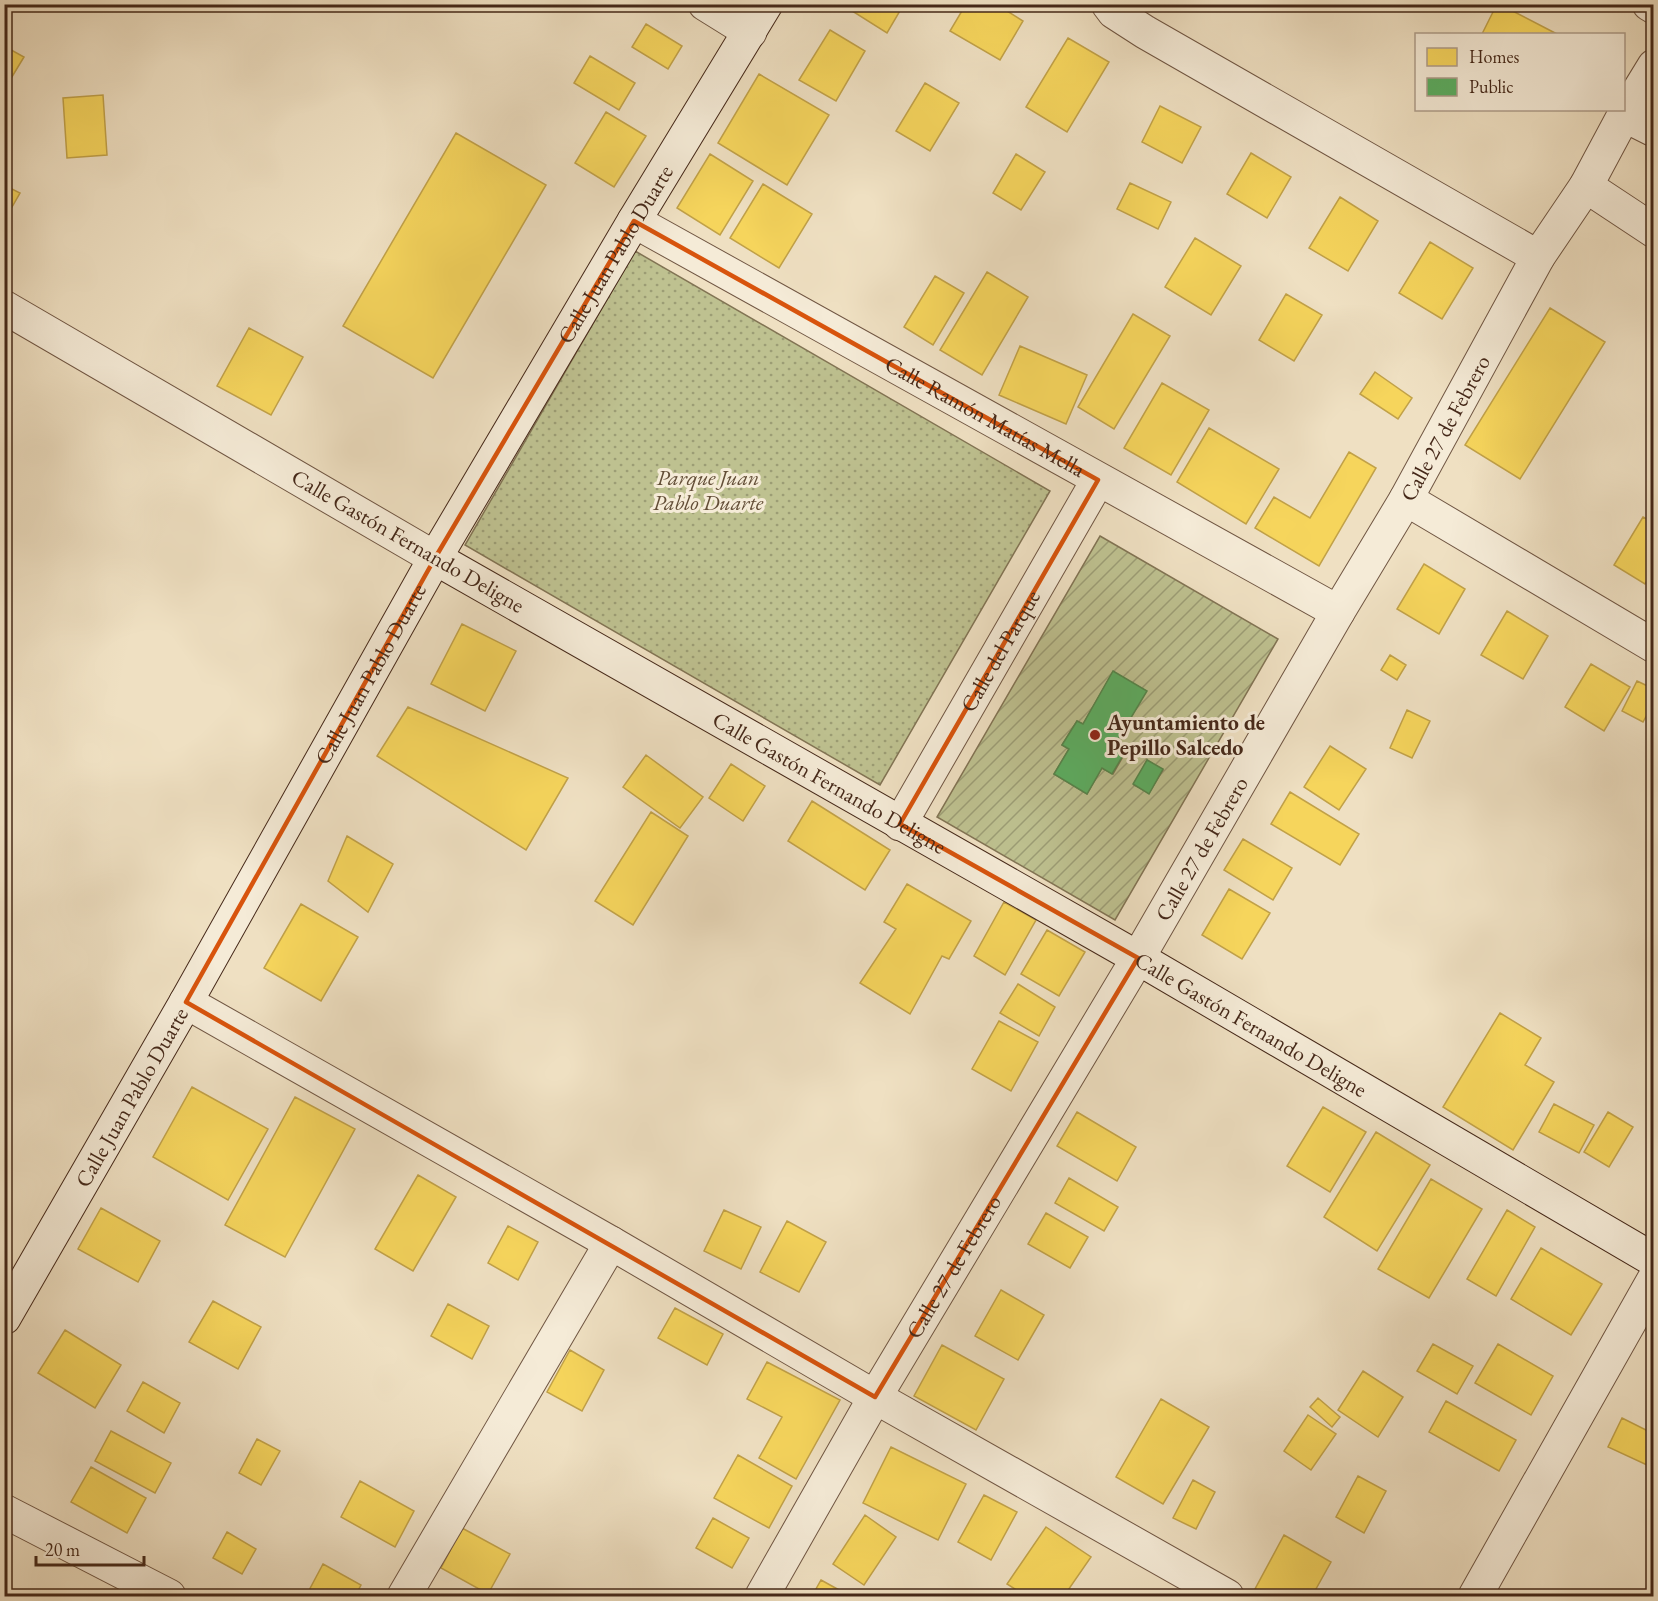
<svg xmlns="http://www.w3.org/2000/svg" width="1658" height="1601" font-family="'EB Garamond',serif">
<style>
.park{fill:url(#park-dots);stroke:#827454;stroke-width:1.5}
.garden{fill:url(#garden-furrows);stroke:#827454;stroke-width:1.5;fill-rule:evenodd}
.homes{fill:#f6d55c;stroke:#c1a148;stroke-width:1.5}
.public{fill:#5aae61;stroke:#54864b;stroke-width:1.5}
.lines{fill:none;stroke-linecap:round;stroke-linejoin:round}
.street-casing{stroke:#705643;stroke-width:35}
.secondary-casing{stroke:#452819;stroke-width:35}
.street{stroke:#f5ebd7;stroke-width:33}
.secondary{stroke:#f5ebd7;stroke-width:33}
.marked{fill:none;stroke:#d8540d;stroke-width:4.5;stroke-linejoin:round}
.poi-dot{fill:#8f2418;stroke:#f5ebd7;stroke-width:2}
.labels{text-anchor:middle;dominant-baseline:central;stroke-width:6;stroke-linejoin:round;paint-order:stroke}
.street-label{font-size:22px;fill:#452819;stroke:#f5ebd7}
.park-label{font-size:22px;font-style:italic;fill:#634e37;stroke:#f5ebd7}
.poi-label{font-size:22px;font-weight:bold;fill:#452819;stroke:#f5ebd7;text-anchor:start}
</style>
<defs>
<pattern id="park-dots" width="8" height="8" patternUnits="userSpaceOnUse" patternTransform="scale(1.5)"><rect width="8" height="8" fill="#bec190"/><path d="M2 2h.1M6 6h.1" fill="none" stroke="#9c9d75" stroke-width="1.8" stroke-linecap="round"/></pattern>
<pattern id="garden-furrows" width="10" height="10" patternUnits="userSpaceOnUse" patternTransform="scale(1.5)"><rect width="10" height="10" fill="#bec190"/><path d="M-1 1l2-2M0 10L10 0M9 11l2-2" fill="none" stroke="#9c9d75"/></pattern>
</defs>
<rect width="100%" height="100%" fill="#efe0c2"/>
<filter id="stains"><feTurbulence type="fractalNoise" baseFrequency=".00333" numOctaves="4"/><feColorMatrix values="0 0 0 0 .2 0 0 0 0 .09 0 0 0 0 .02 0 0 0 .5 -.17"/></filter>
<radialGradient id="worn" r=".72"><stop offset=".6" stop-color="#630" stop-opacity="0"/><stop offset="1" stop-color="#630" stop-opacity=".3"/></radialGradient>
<!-- park -->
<path class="park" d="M635,251L1050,491L880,785L465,545Z"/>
<!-- garden -->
<path class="garden" d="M1100,536L1278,639L1115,920L937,817ZM1113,672L1146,691L1114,746L1125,753L1113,774L1102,768L1087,794L1054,774L1069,749L1062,745L1077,721L1083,724ZM1147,760L1163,770L1149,793L1134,785Z"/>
<!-- homes -->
<path class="homes" d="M841,4H904L887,33Z
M966,4H996L1023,21L1000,60L950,31Z
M1497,4H1499L1557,34H1482Z
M646,24L682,46L668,69L632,47Z
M830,30L865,51L836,101L799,80Z
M1068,38L1109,62L1067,132L1026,107Z
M4,46L24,57L4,90Z
M590,56L635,83L619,110L574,83Z
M759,74L829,115L787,185L718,143Z
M925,83L959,103L930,151L896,131Z
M103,95L107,155L67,158L63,98Z
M1160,106L1201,127L1182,163L1142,142Z
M606,112L646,136L614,187L575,163Z
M456,133L546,185L433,378L343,326Z
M1251,153L1291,177L1267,218L1227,194Z
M710,154L753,181L720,235L677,208Z
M1016,154L1045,172L1021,210L993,193Z
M1130,183L1171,202L1158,229L1117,209Z
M763,184L812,214L779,268L730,238Z
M4,185L20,193L4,221Z
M1340,197L1378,221L1348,271L1309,248Z
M1195,238L1241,266L1211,315L1165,287Z
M1430,242L1473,268L1442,319L1399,293Z
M987,272L1028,297L982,375L940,350Z
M935,276L964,293L933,345L904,327Z
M1286,294L1322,315L1294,361L1259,340Z
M1550,308L1605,342L1520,479L1465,445Z
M1133,314L1170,336L1114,429L1078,407Z
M249,328L303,357L271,415L217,386Z
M1020,346L1087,375L1066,424L999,395Z
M1375,372L1412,398L1398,419L1360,394Z
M1162,383L1209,410L1171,475L1124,448Z
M1209,428L1279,469L1246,524L1177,482Z
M1349,452L1376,468L1319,566L1255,528L1274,497L1310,518Z
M1643,517L1654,523V570L1645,584L1614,565Z
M1424,564L1465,589L1439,634L1397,609Z
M1507,611L1548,636L1523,679L1481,655Z
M462,624L516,651L485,711L431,684Z
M1390,655L1406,665L1397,680L1381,670Z
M1591,664L1630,687L1604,731L1565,707Z
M1637,681L1654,689V702L1643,722L1622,711Z
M408,707L568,778L526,850L377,756Z
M1407,710L1430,721L1412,758L1390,748Z
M1330,746L1366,769L1339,810L1304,787Z
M646,755L703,797L680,828L623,787Z
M731,764L765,786L743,821L709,798Z
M1290,792L1359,834L1340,865L1271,824Z
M812,801L890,850L865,890L788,841Z
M651,812L688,836L633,925L595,901Z
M347,836L393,864L368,912L328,881Z
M1243,839L1292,868L1273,900L1224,870Z
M907,884L971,921L949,959L942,956L910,1014L860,983L896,929L884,922Z
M1229,889L1270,913L1242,959L1202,935Z
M1004,902L1036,920L1005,975L974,956Z
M301,904L358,937L321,1001L264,968Z
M1047,930L1085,952L1059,996L1021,974Z
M1018,984L1055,1007L1039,1036L1000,1013Z
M1500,1013L1541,1038L1525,1065L1554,1082L1513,1150L1443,1107Z
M999,1021L1038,1042L1011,1091L972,1069Z
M192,1087L268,1129L228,1200L153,1157Z
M295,1097L355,1129L285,1257L225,1225Z
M1554,1104L1594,1125L1579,1153L1539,1132Z
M1323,1107L1366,1132L1330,1192L1287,1166Z
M1077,1112L1136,1147L1117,1181L1057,1146Z
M1608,1112L1633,1127L1609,1167L1584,1152Z
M1376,1132L1430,1165L1377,1251L1324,1217Z
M418,1175L456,1197L413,1271L375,1249Z
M1069,1178L1118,1207L1104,1231L1055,1203Z
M1431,1179L1482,1209L1429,1298L1378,1269Z
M101,1208L160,1241L138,1282L78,1249Z
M724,1210L761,1227L741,1269L704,1251Z
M1507,1210L1535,1227L1496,1296L1467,1279Z
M1046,1213L1088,1237L1070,1268L1028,1244Z
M787,1221L826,1242L799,1292L760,1272Z
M508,1226L538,1242L518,1280L488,1263Z
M1541,1248L1602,1284L1571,1335L1511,1299Z
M1001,1290L1044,1315L1018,1360L975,1336Z
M213,1301L261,1327L238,1369L189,1342Z
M448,1304L489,1326L472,1359L431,1336Z
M675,1308L723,1334L707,1365L658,1338Z
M65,1330L121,1365L95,1408L38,1373Z
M1433,1344L1473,1366L1457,1394L1417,1371Z
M1498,1344L1553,1376L1531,1415L1475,1383Z
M942,1345L1004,1379L976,1430L914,1396Z
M570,1350L604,1370L582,1411L547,1392Z
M767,1362L840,1400L796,1479L759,1458L782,1417L747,1399Z
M1363,1371L1403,1397L1378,1437L1338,1410Z
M143,1382L180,1403L164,1433L127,1411Z
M1318,1398L1340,1417L1332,1427L1310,1407Z
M1161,1399L1209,1427L1163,1504L1116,1477Z
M1446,1401L1516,1440L1499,1471L1429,1432Z
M1308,1415L1336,1434L1311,1470L1284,1451Z
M1622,1418L1654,1434V1451L1647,1465L1608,1447Z
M111,1431L171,1463L155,1493L95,1461Z
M257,1439L280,1451L261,1485L239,1473Z
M891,1447L966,1484L938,1540L863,1503Z
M738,1455L792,1486L769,1528L714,1498Z
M91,1467L146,1498L127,1533L71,1502Z
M1358,1476L1386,1491L1364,1533L1336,1517Z
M1193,1480L1215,1492L1196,1529L1173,1518Z
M360,1481L414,1511L395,1547L341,1517Z
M984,1495L1017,1512L991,1560L958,1542Z
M865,1515L896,1537L864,1585L833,1564Z
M713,1518L749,1538L732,1568L696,1548Z
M1046,1527L1091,1557L1064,1596H1026L1007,1584Z
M462,1528L510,1554L488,1594L441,1568Z
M227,1532L256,1549L242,1574L213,1558Z
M1284,1535L1331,1562L1312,1596H1269L1255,1589Z
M323,1564L361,1585L355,1596H306Z
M821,1580L850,1596H812Z"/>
<!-- public -->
<path class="public" d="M1113,671L1147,691L1114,746L1125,752L1112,774L1102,768L1087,794L1054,774L1069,749L1062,745L1077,721L1083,724Z
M1147,760L1163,769L1149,794L1133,784Z"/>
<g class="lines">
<!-- street casing -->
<g class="street-casing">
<g id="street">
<path d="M705,4L750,32"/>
<path d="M1108,4L1114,12L1145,32L1538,257"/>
<path d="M1649,4L1654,7"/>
<path d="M1624,115L1654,130"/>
<path d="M1586,186L1654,231"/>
<path id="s1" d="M634,221L1338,612"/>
<path d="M4,307L435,558"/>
<path d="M1406,499L1654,646"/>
<path id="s2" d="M900,824L1098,480"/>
<path d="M186,1002L611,1243L875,1397L1227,1596"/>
<path d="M4,1511L169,1596"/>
<path d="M404,1596L611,1243"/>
<path id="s3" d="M762,1596L875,1397L1138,958L1338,612L1406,499L1538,257L1586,186L1624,115L1654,66"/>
<path d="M1475,1596L1654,1279"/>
</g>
</g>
<!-- secondary casing -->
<g class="secondary-casing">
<g id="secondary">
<path id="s4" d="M435,558L1138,958L1654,1260"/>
<path id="s5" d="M4,1318L186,1002L435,558L634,221L766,4"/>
</g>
</g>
<!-- street -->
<use href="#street" class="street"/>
<!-- secondary -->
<use href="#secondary" class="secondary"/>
</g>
<!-- marked area -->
<path class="marked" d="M634,221L1098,480L900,824L1138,958L875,1397L186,1002L435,558Z"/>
<!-- markers -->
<circle class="poi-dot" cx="1095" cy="735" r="6"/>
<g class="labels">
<!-- street labels -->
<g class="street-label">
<text stroke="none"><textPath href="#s5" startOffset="1227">Calle Juan Pablo Duarte</textPath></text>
<text stroke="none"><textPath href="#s1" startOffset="402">Calle Ramón Matías Mella</textPath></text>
<text stroke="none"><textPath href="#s3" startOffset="1353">Calle 27 de Febrero</textPath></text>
<text transform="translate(408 541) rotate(30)">Calle Gastón Fernando Deligne</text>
<text stroke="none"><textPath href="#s2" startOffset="200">Calle del Parque</textPath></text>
<text stroke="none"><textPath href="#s5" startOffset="741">Calle Juan Pablo Duarte</textPath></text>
<text stroke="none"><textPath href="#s4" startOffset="454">Calle Gastón Fernando Deligne</textPath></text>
<text stroke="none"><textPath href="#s3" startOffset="867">Calle 27 de Febrero</textPath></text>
<text stroke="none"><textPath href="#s4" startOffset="940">Calle Gastón Fernando Deligne</textPath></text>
<text stroke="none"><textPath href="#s5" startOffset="255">Calle Juan Pablo Duarte</textPath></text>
<text stroke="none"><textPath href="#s3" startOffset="381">Calle 27 de Febrero</textPath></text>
</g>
<!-- park labels -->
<g class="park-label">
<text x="708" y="477">Parque Juan<tspan x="708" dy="25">Pablo Duarte</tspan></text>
</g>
<!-- poi labels -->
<g class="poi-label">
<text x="1107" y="722">Ayuntamiento de<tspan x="1107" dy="25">Pepillo Salcedo</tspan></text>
</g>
</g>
<!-- margin -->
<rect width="1658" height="1601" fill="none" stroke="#efe0c2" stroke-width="24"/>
<rect x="6" y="6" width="1646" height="1589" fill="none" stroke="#452819" stroke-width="3"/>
<rect x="12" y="12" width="1634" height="1577" fill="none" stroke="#452819" stroke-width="1.5"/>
<!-- legend -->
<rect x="1415" y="33" width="210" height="78" fill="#f5ebd7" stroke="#af9d8b" stroke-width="1.5"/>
<rect x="1427" y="48" width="30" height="18" fill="#f6d55c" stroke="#af9d8b" stroke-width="1.5"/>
<text x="1469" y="63" font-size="18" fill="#452819">Homes</text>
<rect x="1427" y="78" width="30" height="18" fill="#5aae61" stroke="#af9d8b" stroke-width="1.5"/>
<text x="1469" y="93" font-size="18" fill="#452819">Public</text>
<!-- scale -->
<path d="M36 1556v9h108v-9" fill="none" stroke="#452819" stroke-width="3"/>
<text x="45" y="1556" font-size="18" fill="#452819" stroke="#f5ebd7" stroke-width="4.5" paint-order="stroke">20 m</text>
<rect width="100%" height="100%" filter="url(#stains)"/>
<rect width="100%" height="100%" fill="url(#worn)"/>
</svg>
